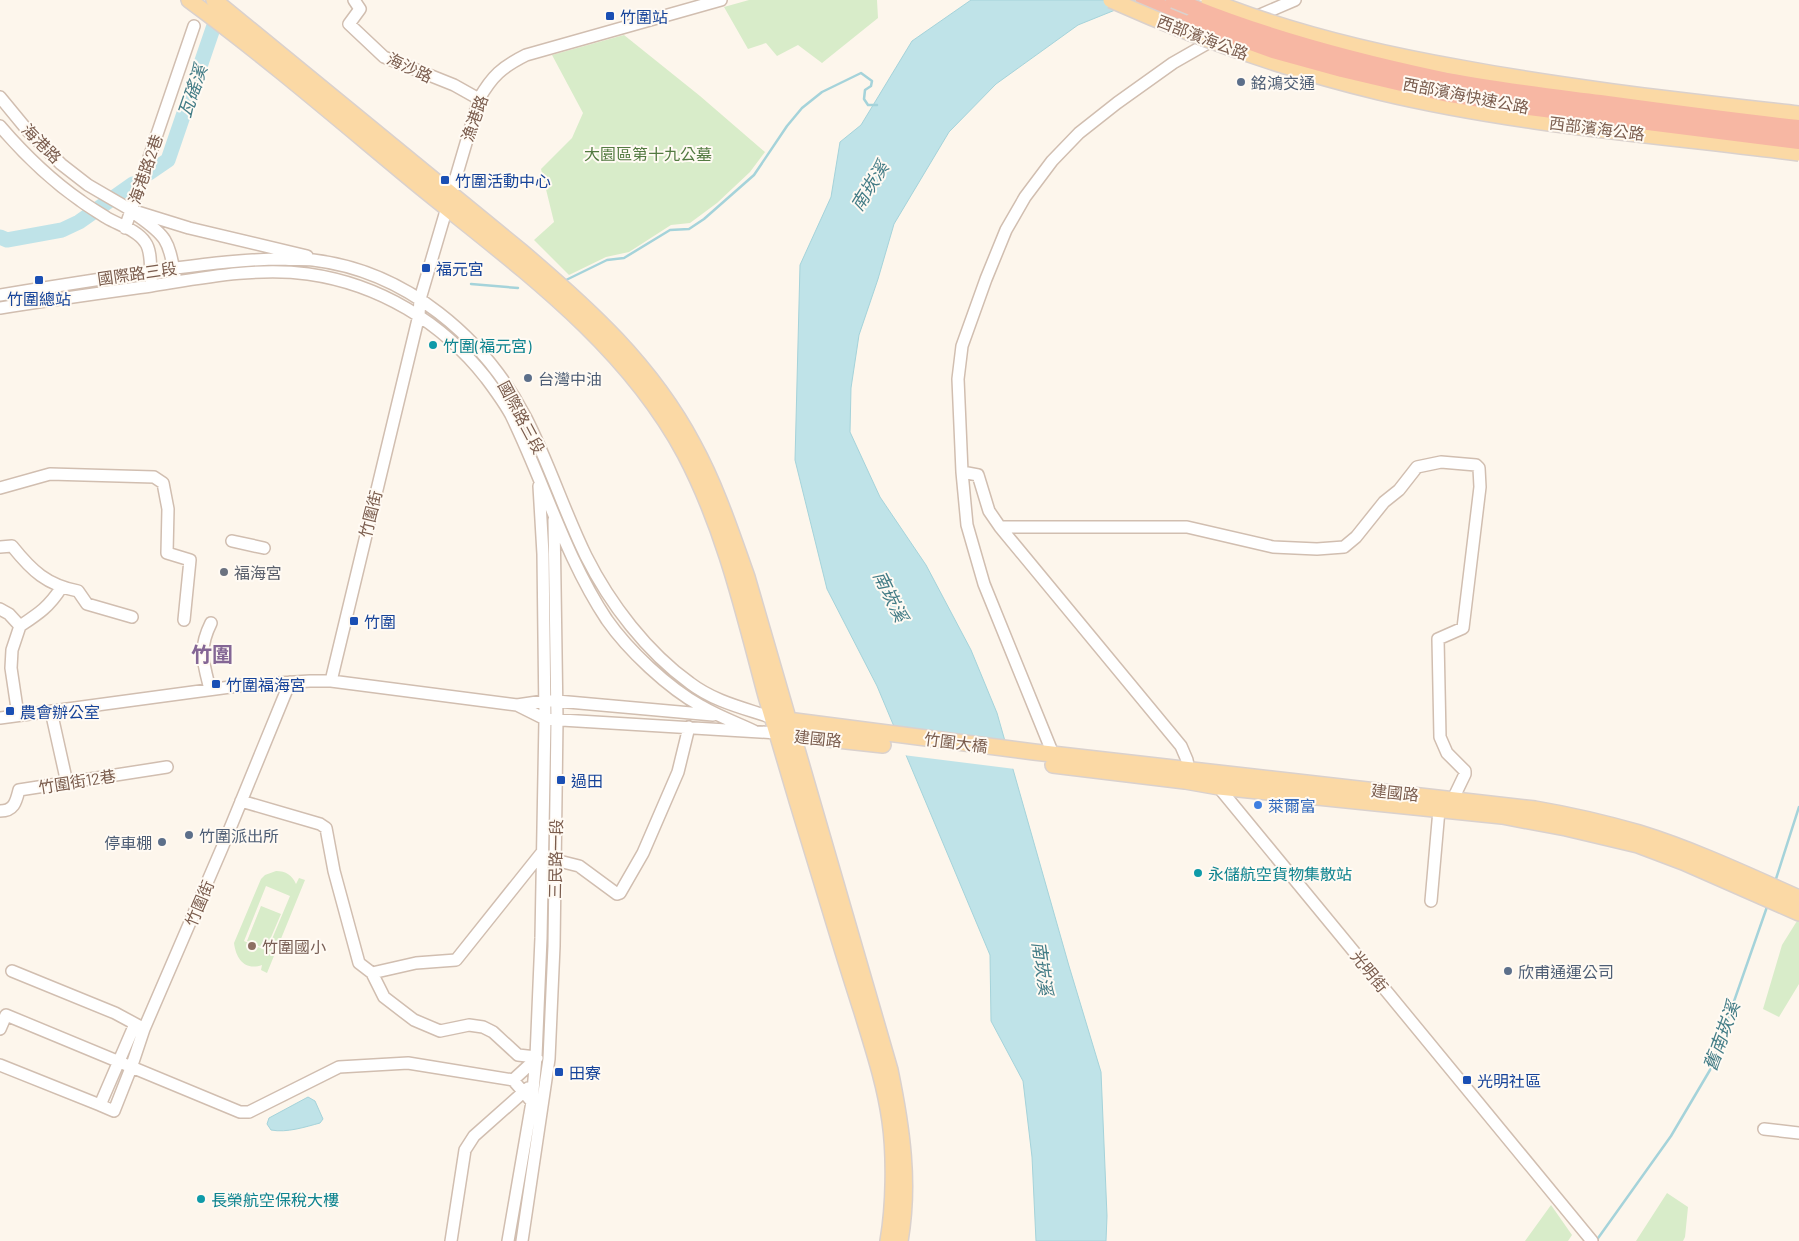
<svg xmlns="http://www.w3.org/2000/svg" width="1799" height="1241" font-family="Barlow,'Noto Sans TC',sans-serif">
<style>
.green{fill:#d8ecc9;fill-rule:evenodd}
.water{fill:#bfe3e8;stroke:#a5d3da}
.pier{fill:#fdf6ec}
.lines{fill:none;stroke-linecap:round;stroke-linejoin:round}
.stream{stroke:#a5d3da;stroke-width:2.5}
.river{stroke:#bfe3e8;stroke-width:15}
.minor-casing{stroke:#d1beb0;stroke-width:14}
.major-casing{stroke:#dad1cd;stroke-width:18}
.highway-casing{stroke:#dad1cd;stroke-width:19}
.minor{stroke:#fff;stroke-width:11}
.major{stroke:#fbd9a5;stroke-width:15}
.highway{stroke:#f7b7a3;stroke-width:16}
.major-bridge-casing{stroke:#dad1cd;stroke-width:18;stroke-linecap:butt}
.highway-bridge-casing{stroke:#dad1cd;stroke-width:19;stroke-linecap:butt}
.major-bridge{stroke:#fbd9a5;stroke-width:15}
.highway-bridge{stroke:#f7b7a3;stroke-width:16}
.transit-dot{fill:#1a4fb4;stroke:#fffaf3;stroke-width:2}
.service-dot{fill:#5c6f8a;stroke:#fffaf3;stroke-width:2}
.culture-dot{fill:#0f9aa8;stroke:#fffaf3;stroke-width:2}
.worship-dot{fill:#6b7280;stroke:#fffaf3;stroke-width:2}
.shop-dot{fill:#3f7fe0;stroke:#fffaf3;stroke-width:2}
.education-dot{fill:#8d6e63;stroke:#fffaf3;stroke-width:2}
.labels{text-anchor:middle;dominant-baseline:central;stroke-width:4;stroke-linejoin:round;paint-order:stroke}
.transit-label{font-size:16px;fill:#164399;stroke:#fffaf3;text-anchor:start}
.street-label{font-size:16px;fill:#7a5c4d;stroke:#fffaf3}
.service-label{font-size:16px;fill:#4e5e75;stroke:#fffaf3;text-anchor:start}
.park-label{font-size:16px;fill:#537a41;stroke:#fffaf3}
.culture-label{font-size:16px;fill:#0d838f;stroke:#fffaf3;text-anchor:start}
.worship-label{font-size:16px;fill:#5b616d;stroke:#fffaf3;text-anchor:start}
.shop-label{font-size:16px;fill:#366cbe;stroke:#fffaf3;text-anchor:start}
.education-label{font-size:16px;fill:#785e54;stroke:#fffaf3;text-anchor:start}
.water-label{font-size:18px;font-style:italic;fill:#437c86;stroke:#fffaf3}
.district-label{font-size:21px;font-weight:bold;fill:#846695;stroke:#fffaf3}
</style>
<rect width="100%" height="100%" fill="#fdf6ec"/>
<!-- green -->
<path class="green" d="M749,0H877L878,18L822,63L798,45L777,56L766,43L748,49L724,7Z
M624,35L700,96L765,152L750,172L717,203L690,223L671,225L629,252L606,257L569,275L534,240L554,222L541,169L572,138L583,113L552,55Z
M276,871C286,871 292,875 296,884L299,878L305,880L267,973L261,970L262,965C245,971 236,959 234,943L261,879L265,875ZM266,886L290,896L267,951L244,941Z
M261,906L281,914L266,949L247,941Z
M1797,921L1799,922V984L1779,1017L1763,1009L1782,945Z
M1667,1193L1688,1207L1685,1237L1683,1241H1636Z
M1551,1205L1572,1235L1568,1241H1525Z"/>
<!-- water -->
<path class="water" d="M971,0H1140L1078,25L996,84L949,132L894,224L878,279L859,335L851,388L850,432L880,497L926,565L971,650L997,713L1069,966L1101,1072L1107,1216L1106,1241H1036L1032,1157L1023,1081L991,1021L990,955L877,686L827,589L795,460L800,265L831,197L840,142L861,125L912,41Z
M308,1097L315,1101L323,1119L320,1123C305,1127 287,1133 271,1130L267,1124L269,1118Z"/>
<!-- pier -->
<path class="pier" d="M892,728L1007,742L1015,769L903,755Z"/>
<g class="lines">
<!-- stream -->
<path class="stream" d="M564,281L607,260L624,258L670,230L689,229L704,219L754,175L787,126L802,108L822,92L861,73L872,81L871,86L865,90L864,99L868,105H877
M471,284L518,288
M1775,882L1799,807
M1596,1241L1671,1136L1710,1070L1768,904"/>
<!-- river -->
<path class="river" d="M149,173L168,160L220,8
M0,237L7,240L62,230L79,222L133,184"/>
<!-- minor casing -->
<g class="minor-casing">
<path id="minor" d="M354,0L360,9L349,24L384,57L454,85L479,99
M1253,18L1295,0
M0,97L28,131L61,164L88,185L131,210L189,228L307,256
M0,126C24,154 51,180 81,201C89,207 98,212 107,218C119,225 137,230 145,242C152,251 150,268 151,279
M138,216C168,237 168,241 175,275
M125,228L194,26
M0,295C56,286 112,277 168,269C207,264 245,259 283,259C293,260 304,259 313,260C406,271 484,337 526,418C549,463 564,511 586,556C610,604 647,652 690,683C715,702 744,708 773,718
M0,308C50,300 101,293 151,286C202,278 256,267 308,274C379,284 442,322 486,378C495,390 504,402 511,415C544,482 565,557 607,620C628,650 668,688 701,706C718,716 737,723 754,731
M962,472L978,475L989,511L1000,527L1181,746L1187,760L1189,770
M0,488L50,474L154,477L163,483L168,509L167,553L190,560L184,620
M1000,527H1187L1273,547L1317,549L1344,547L1356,537L1384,502L1399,490L1417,467L1441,462L1476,465L1479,468L1480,487L1463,628L1438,639L1440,737L1447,753L1465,771V774L1453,799
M232,541L264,548
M0,547L12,546C32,571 47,585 78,591L87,604L132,617
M0,609L9,614L20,626L12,650L11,668L18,715
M20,626C38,614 49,607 61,588
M331,681L419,315L420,299L479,99C492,76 502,67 526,55L721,0
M210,689C203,662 198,649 211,623
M517,705L545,719L777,733
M51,711L67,783
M0,718L245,685L310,681H331L517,705L544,701H557L713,715
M1053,754L984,584L967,525L962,472L958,379L962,346L986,279L1006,230L1025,197L1052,161L1079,133L1117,103L1173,63L1215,39
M1216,784L1592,1241
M241,801L320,824L326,828L334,871L359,963L372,973L416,963L456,960L543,851
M0,811C14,811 16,802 19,790L167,767
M555,860L579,866L617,894L620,893L643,853L678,772L689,727
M1431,901L1439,810
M12,971L115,1013L141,1027
M372,973L384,997L414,1020L440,1031L469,1025L483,1027L493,1032L518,1055L536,1057
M0,1029L6,1015L240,1112H249L339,1067L408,1063L513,1080L532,1102
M0,1065L100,1105L135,1024
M513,1080L537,1058
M100,1105L114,1111L131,1068L144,1029L222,848L290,682
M1764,1129L1799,1133
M451,1241L465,1150L474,1136L528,1088
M508,1241L532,1102L536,1057L541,938L545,719L543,554L539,486
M522,1241L549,1059L554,946L557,720L554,520"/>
</g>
<!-- major casing -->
<g class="major-casing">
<path id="major" d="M189,0C268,58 342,122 417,184C515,264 624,340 685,454C725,530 744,614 766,696C784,758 803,821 822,883C835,926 848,969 862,1012C873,1048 885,1084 890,1121C895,1156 894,1207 888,1241
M214,0L522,252C589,309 651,365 693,444C716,486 731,532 747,577L890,1070C902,1128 910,1183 900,1241
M787,720L1034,752L1535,809C1570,815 1605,823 1639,833C1694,850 1747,875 1799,898
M782,734L883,745
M1053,765L1185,781L1219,787L1502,816L1566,828L1638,845L1683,862L1799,913"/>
</g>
<!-- highway casing -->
<g class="highway-casing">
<path id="highway" d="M1144,0L1193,21"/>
</g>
<!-- minor -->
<use href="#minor" class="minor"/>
<!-- major -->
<use href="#major" class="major"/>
<!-- highway -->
<use href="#highway" class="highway"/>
<!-- major-bridge casing -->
<g class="major-bridge-casing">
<path id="major-bridge" d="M1111,0C1198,39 1288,70 1379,92C1517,125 1659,135 1799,153
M1209,0C1290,33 1375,53 1461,68C1573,89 1686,101 1799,114"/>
</g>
<!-- highway-bridge casing -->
<g class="highway-bridge-casing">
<path id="highway-bridge" d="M1174,0C1258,36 1349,60 1438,79C1491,90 1546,96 1600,103C1666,112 1732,121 1799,128
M1193,21L1273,50L1342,69L1444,93L1529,107L1799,141"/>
</g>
<!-- major-bridge -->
<use href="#major-bridge" class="major-bridge"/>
<!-- highway-bridge -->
<use href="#highway-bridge" class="highway-bridge"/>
</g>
<!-- markers -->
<g class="transit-dot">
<rect x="605" y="11" width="10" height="10" rx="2.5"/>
<rect x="440" y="175" width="10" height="10" rx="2.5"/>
<rect x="421" y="263" width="10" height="10" rx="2.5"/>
<rect x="34" y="275" width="10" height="10" rx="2.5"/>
<rect x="349" y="616" width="10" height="10" rx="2.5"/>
<rect x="211" y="679" width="10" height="10" rx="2.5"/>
<rect x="5" y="706" width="10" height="10" rx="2.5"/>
<rect x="556" y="775" width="10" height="10" rx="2.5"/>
<rect x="554" y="1067" width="10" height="10" rx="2.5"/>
<rect x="1462" y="1075" width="10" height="10" rx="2.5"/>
</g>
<g class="service-dot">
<circle cx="1241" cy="82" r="5"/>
<circle cx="528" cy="378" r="5"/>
<circle cx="189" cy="835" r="5"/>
<circle cx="162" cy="842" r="5"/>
<circle cx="1508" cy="971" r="5"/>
</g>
<g class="culture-dot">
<circle cx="433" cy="345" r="5"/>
<circle cx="1198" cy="873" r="5"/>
<circle cx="201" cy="1199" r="5"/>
</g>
<circle class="worship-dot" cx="224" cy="572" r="5"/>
<circle class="shop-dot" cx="1258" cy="805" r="5"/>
<circle class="education-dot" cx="252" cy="946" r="5"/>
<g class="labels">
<!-- transit labels -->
<g class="transit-label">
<text x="620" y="16">竹圍站</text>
<text x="455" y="180">竹圍活動中心</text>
<text x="436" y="268">福元宮</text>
<text x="39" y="298" text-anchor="middle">竹圍總站</text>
<text x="364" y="621">竹圍</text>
<text x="226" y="684">竹圍福海宮</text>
<text x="20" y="711">農會辦公室</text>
<text x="571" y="780">過田</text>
<text x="569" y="1072">田寮</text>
<text x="1477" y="1080">光明社區</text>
</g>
<!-- street labels -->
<g class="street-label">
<text transform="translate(1203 37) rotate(21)">西部濱海公路</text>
<text transform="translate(410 67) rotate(25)">海沙路</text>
<text transform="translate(1466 95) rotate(11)">西部濱海快速公路</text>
<text transform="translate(474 118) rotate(-70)">漁港路</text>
<text transform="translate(1597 128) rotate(7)">西部濱海公路</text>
<text transform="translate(42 143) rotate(45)">海港路</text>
<text transform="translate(145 169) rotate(-71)">海港路2巷</text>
<text transform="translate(137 273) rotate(-8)">國際路三段</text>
<text transform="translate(522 417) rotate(62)">國際路三段</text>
<text transform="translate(370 514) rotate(-76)">竹圍街</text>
<text transform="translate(818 738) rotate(6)">建國路</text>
<text transform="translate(956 742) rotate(7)">竹圍大橋</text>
<text transform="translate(77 781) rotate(-9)">竹圍街12巷</text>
<text transform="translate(1395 792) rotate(6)">建國路</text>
<text transform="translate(555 859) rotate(-89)">三民路一段</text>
<text transform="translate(199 903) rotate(-67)">竹圍街</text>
<text transform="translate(1370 971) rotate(51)">光明街</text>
</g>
<!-- service labels -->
<g class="service-label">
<text x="1251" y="82">銘鴻交通</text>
<text x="538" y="378">台灣中油</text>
<text x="199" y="835">竹圍派出所</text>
<text x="152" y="842" text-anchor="end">停車棚</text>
<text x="1518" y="971">欣甫通運公司</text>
</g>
<!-- park labels -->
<g class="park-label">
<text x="648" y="153">大園區第十九公墓</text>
</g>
<!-- culture labels -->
<g class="culture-label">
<text x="443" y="345">竹圍(福元宮)</text>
<text x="1208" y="873">永儲航空貨物集散站</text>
<text x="211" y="1199">長榮航空保稅大樓</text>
</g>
<!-- worship labels -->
<g class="worship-label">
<text x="234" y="572">福海宮</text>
</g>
<!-- shop labels -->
<g class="shop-label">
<text x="1268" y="805">萊爾富</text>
</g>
<!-- education labels -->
<g class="education-label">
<text x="262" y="946">竹圍國小</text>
</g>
<!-- water labels -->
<g class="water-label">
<text transform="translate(192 91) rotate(-71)">瓦磘溪</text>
<text transform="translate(869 186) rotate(-58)">南崁溪</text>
<text transform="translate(891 596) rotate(64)">南崁溪</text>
<text transform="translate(1043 968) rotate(82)">南崁溪</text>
<text transform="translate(1721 1036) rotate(-70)">舊南崁溪</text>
</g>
<!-- district labels -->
<g class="district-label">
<text x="212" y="653">竹圍</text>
</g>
</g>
</svg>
